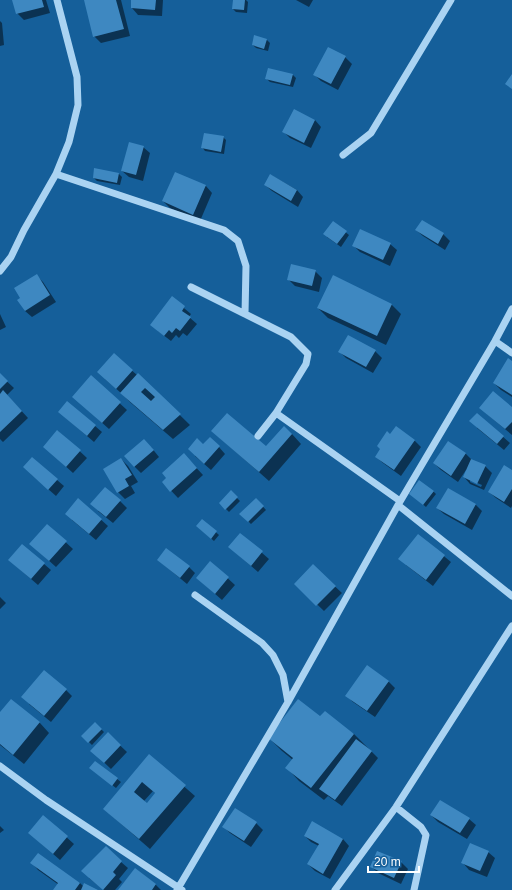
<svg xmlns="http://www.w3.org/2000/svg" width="512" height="890" font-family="Arial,sans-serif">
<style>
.shadow{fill:#0007;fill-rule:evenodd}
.building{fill:#3e88c1;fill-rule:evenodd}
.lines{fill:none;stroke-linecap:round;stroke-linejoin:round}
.minor{stroke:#aad3f2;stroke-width:7}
</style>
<rect width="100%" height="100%" fill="#155f9a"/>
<!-- shadow -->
<path class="shadow" d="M15,0H46L50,13L24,20L17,13Z
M85,0H121L130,36L101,43L94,36Z
M132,0H163L162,16L138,15L132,8Z
M234,0H246L248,2L247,13L236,12L233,9Z
M296,0H313L309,7Z
M0,21L2,23L4,45L0,46Z
M267,40L270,43L268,51L256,48L253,45Z
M345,57L352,64L338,90L321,81L315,75Z
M293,75L296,78L293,87L270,82L267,79Z
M315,120L321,127L311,148L290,138L283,131Z
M223,137L226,140L224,154L205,151L202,147Z
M143,147L150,153L143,181L129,177L122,171Z
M95,169L119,174L122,177L120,185L97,181L94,178Z
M271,175L297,190L303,197L298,207L272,191L265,185Z
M206,186L212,193L200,221L170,208L163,201Z
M422,221L443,234L450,241L445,250L423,236L416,230Z
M333,222L349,235L341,247L327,237Z
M390,244L397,250L390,266L360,252L354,246Z
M315,271L322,278L319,292L295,286L288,279Z
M36,275L43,282L56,302L32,317L25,311L21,299Z
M172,298L191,314L189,317L197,324L187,336L183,333L179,338L176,335L171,341L158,331Z
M391,304L401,314L386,345L328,318L318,308Z
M0,314L6,327L0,330Z
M375,351L382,358L373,373L346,358L340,352Z
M114,355L137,375L138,374L190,425L173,439L131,403L121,393L105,379Z
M512,362V397L501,390L494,383Z
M0,375L14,388L7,395L28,418L3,442L0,439Z
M91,377L127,410L109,429L80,403Z
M67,402L102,432L94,442L66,418Z
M512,408V435L487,414Z
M477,414L510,443L504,450L477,428Z
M396,428L415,441L421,447L401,476L383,463L376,457Z
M58,431L87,458L73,473L51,453Z
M212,431L266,447L292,434L301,444L269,481Z
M448,442L466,454L472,460L485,466L492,473L484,490L470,484L464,477L467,471L466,470L458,482L441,470L434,463ZM470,480L482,485L481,487L470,482Z
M203,446L219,447L225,454L211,470L195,456Z
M151,447L159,457L141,473L134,466Z
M121,459L128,466L138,482L131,486L135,493L125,499L118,492L104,469Z
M190,461L203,475L178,498L163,482Z
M512,472V506L511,508L496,498L489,492Z
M31,474L57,480L64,486L56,496Z
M448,489L476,505L482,511L472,530L444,514L437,508Z
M433,491L436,494L426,507L413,496Z
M231,492L240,501L229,512L220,503Z
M78,499L108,526L96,540L72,520Z
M256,499L266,510L251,524L241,514Z
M120,501L127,508L113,523L98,511Z
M202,520L219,535L214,541L200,529Z
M47,525L73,549L56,567L37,550Z
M240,534L269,559L258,572L236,553Z
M418,535L451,562L433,586L406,565Z
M9,560L44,564L51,570L38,585Z
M158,560L189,567L195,573L187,584Z
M210,562L235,585L222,600L197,578Z
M313,566L342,593L324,611L296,584Z
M0,597L6,603L0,609Z
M367,667L389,682L395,688L375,717L353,702L347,696Z
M66,690L72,696L51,722L29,704Z
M11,700L40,723L49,733L24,764L0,745V714Z
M321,718L354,734L378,758L342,806L328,796L324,800L299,781L287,768L293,760L282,751L269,738Z
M95,723L104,732L92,745L83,736Z
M108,734L127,752L111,769L92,751Z
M149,756L195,796L150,849L104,809ZM153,791L156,794L147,804L144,801Z
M95,762L121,782L116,788L94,771Z
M235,809L256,823L263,830L251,847L230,833L224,827Z
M431,815L469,819L476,825L467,839L438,822Z
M43,816L74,844L60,860L29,833Z
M0,826L4,830L0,833Z
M305,836L343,839L349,846L330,879L315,871L308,864L319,846L311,842Z
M488,852L495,858L487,877L469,870L463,863Z
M121,862L128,868L119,879L122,882L115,890H104L89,878Z
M401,862L408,869L401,884L378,873L371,866Z
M32,863L80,883L84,887L96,890H55L59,885L38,870Z
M135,869L156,885L161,890H119Z"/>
<!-- building -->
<path class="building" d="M12,0H42L44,7L16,14Z
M84,0H116L124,29L93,37Z
M131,0H156L155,10L131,8Z
M233,0H245L244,10L232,9Z
M254,35L267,39L264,49L252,45Z
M328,47L346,56L331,84L313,75Z
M268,68L293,74L290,85L265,79Z
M512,74V89L505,84Z
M294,109L315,120L304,143L282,132Z
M204,133L224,136L221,152L201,148Z
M129,142L144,146L136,175L121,171Z
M94,168L119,173L117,183L93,178Z
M175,172L206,185L193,215L162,201Z
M270,174L297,190L291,201L264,185Z
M422,220L444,233L438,244L415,230Z
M333,221L347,231L337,244L323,234Z
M360,229L391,243L383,260L352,246Z
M291,264L316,270L312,286L287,280Z
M37,274L50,295L25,311L17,300L20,298L14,288Z
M333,275L392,304L377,336L317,308Z
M172,296L185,306L182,311L191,317L180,331L176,328L172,333L169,330L164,336L150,325Z
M348,335L376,350L366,367L338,352Z
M114,353L133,370L116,389L97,372Z
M508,358L512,361V395L493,383Z
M0,373L8,381L0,389Z
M138,373L181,414L163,430L120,393ZM145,388L155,397L151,401L141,392Z
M91,375L121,402L102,423L72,397Z
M3,390L22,411L0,432V394Z
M493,391L512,407V422L505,429L479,408Z
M67,401L96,425L87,436L58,412Z
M227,413L266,446L284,426L292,434L259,472L211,431Z
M477,413L504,436L497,444L469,421Z
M396,426L415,440L394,470L375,457L380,449L377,446L387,431L390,434Z
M57,430L81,450L66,467L43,447Z
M210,437L220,446L204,464L188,449L197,438L203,444Z
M144,439L154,450L134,467L124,456Z
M448,441L466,453L451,476L433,463Z
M184,453L197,468L170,492L162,482L166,478L162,473Z
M32,457L58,479L48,490L23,467Z
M121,458L132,475L125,479L129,486L117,493L103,469Z
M471,459L486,465L477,484L463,477Z
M504,465L512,470V489L504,502L488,492Z
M419,480L434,491L423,505L409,494Z
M105,487L121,500L106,517L90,504Z
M448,488L476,504L465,524L436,508Z
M231,490L238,497L225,510L219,503Z
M78,498L102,519L89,534L65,514Z
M256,498L264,506L248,522L239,514Z
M202,519L217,531L211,539L196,526Z
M47,524L67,541L49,561L29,544Z
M240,533L263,551L251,566L228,547Z
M418,534L445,555L426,580L398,559Z
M22,544L45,563L31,579L8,560Z
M166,548L190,566L180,578L157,560Z
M210,561L229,577L215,594L196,578Z
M313,564L336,586L316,606L294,584Z
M367,665L389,681L367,711L345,696Z
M44,670L67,689L44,716L21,697Z
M11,699L40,722L13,755L0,744V712Z
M298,699L320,716L325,711L354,734L311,788L285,768L293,758L268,738Z
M95,722L102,729L88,743L81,736Z
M108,732L121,745L104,763L90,751Z
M356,739L372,751L335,800L319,789Z
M149,754L186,785L139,839L103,809ZM142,782L155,793L147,803L134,792Z
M95,761L118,778L112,786L89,768Z
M440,800L470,818L460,833L430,815Z
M235,808L257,822L244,841L222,827Z
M43,815L68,836L53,854L28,833Z
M312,821L343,839L323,874L307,864L319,844L304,836Z
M470,843L489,851L480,871L461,863Z
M106,846L122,861L113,872L116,875L103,890L81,871Z
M377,851L402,861L394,878L370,867Z
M38,853L80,883L75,890H53L58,883L30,863Z
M135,868L156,884L152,890H118Z
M84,883L98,890H81Z"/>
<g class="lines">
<!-- minor -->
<path class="minor" d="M343,155L371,133L451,0
M56,174L224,230L238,241L246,266L245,314
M0,271L11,257L24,230L56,174L69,142L78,105L77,77L57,0
M191,287L291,337L308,354L306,364L276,413L258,436
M495,341L512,353
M276,413L400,501
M398,505L512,596
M195,595L262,643L273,655L283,675L288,702
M0,766L46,800L182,890
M396,807L421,827L426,835L414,890
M177,890L288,702L398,505L495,341L512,309
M335,890L396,807L512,626"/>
</g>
<!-- scale -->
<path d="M368 866v6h51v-6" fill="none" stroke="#ffffff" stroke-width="2"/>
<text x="374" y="866" font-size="12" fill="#ffffff" stroke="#155f9a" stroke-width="3" paint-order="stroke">20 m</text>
</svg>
